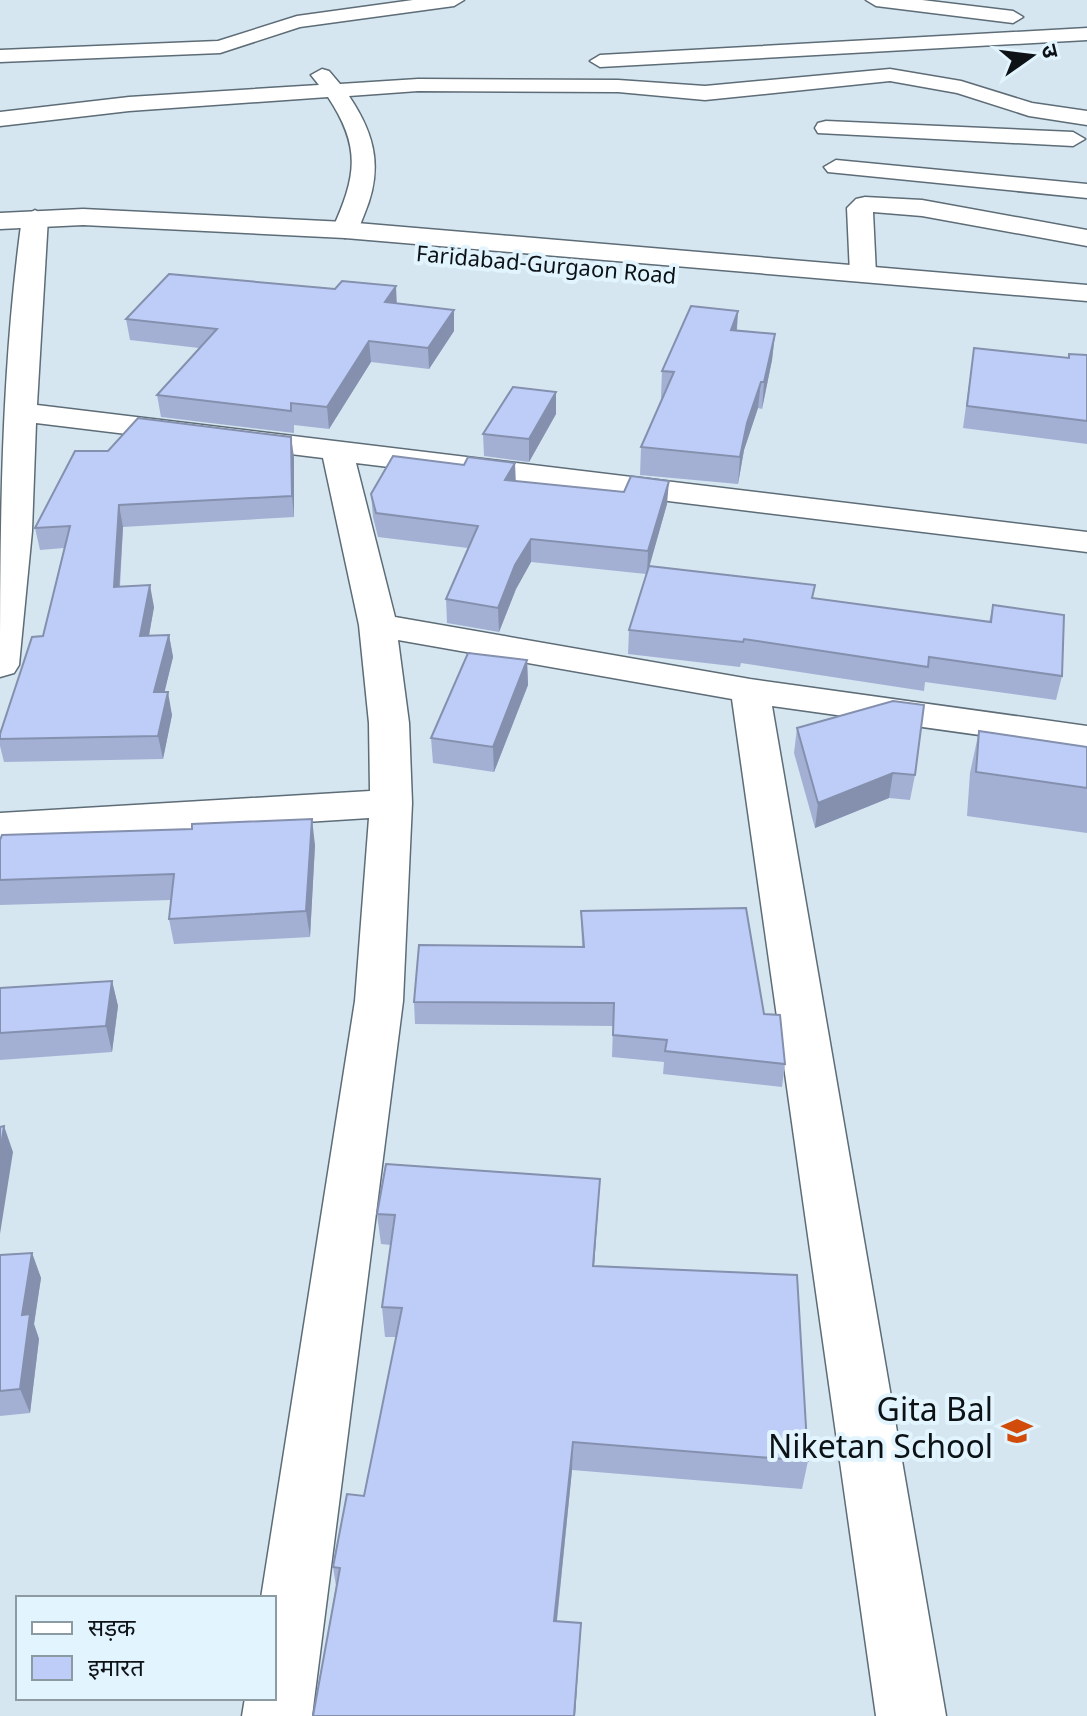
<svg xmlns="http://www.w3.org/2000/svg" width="1087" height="1716" font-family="Georgia,'Noto Sans Devanagari',serif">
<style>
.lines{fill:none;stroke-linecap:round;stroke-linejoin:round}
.street-casing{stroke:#5d6c76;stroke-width:3}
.secondary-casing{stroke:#5d6c76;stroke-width:3}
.street{fill:#fff;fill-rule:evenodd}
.secondary{fill:#fff;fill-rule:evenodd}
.wall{fill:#a3b0d4}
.shaded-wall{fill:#8490ad}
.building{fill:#bdcdf7;stroke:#8490ad;stroke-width:2}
.labels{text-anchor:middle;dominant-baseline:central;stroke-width:8;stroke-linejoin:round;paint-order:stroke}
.far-street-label{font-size:22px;fill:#0c1216;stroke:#e2f4fe}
.near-poi-label{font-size:32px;fill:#0c1216;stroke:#e2f4fe;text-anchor:end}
</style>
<rect width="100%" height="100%" fill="#d5e6f1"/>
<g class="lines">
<!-- street casing -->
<g class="street-casing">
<path id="street" d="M413,0H464L454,6L300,27L220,53L0,62V50L218,41L297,16Z
M866,0H922L1013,11L1023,17L1013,23L876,6Z
M1087,28V40L600,67L590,61L600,55Z
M322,69L329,71L340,84L418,79L618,80L705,86L890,69L961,81L1032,103L1087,111V125L1029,116L957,93L890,81L705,100L618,92L418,91L349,96C376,136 383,170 364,215C359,227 358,235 345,238L332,230C356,177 362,148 328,97L129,111L0,126V112L129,97L319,85L311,75Z
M826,121L1073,132L1085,139L1073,146L818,133L815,128L818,123Z
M836,160L1087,184V198L828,172L824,167Z
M865,197L922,200L1087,230V246L922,216L873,212L876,274L873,280H853L850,274L847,208L856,199Z
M35,210L48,218L37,405L1087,532V552L356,463L395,617L750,679L1087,726V750L772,706L946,1716H876L732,699L398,640L409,723L412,803L403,1001L312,1716H242L245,1698H274V1598H261L355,1001L369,818L0,841V813L370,791L369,723L359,625L323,458L36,423L32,531L19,665L14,673L0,677C0,524 1,370 22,218Z"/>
</g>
<!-- secondary casing -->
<g class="secondary-casing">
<path id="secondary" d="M83,209L345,222L1087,285V301L345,238L83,225L0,229V213Z"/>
</g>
<!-- street -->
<use href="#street" class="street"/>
<!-- secondary -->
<use href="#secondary" class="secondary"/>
</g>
<!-- wall -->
<path class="wall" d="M397,304L454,310V331L429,369L371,362L329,429L294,425V433L161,417L157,395L199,348L130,340L126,319Z
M738,311L737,331L775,334L772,360L762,409L758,408L744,450L738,484L640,475L641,447L663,398H661L662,371Z
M974,348L1068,358L1069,354L1087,355V444L963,428Z
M556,414L529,462L484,456L483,434Z
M294,457V517L123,527L120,587L154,607L149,635H169L173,657L164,692L172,715L163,759L4,762L0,746V734L43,636L64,548L40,550L35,528Z
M464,465L516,481L667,504L649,566L813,598L989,622L993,605L1062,676L1056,700L925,682L924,691L741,663L740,667L628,654L629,630L646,574L531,562L516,589L499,632L447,623L446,599L468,548L378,537L373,517L371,494Z
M527,660L528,685L494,772L433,763L431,738Z
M797,728L915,775L910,800L889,798L815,828L794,753Z
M979,731L1087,747V833L967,816L970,773Z
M0,840L315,845L310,937L174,944L169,919L171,900L0,905Z
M581,911L764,1014L785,1064L782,1087L663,1074L664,1062L612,1057L613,1026L415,1024L414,1002L582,946Z
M112,981L118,1006L112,1052L0,1060V988Z
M598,1209L594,1266L808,1461L802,1489L572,1470L557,1621L581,1623L575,1716H313L336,1586L333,1567L364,1496L396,1337H385L382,1307L391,1245L381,1244L377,1214Z
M32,1253L41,1278L34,1324L39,1339L30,1413L0,1416V1255Z"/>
<!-- shaded-wall -->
<path class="shaded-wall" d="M396,286L397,307L385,302Z
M454,310V331L429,369L428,348Z
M738,311L736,337L731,330Z
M775,334L772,360L762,409L764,382Z
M369,341L371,362L329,429L327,407Z
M761,382L758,408L744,450L738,484L740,457L747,423Z
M556,392V414L529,462V439Z
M291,437L294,457V517L292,496Z
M515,463L516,485L505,480Z
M669,481L667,504L647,575L648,551Z
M119,505L123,527L118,609L114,587Z
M531,539V562L516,589L499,632L498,608L515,565Z
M150,585L154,607L145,658L140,636Z
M169,635L173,657L159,715L154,692Z
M527,660L528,685L494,772L493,747Z
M168,692L172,715L163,759L158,736Z
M893,773L889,798L815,828L818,803Z
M312,819L315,845L310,937L306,911Z
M112,981L118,1006L112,1052L106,1026Z
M4,1126L13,1152L0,1234V1153Z
M600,1179L598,1209L592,1296L593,1266Z
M32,1253L41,1278L34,1324L39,1339L30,1413L20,1389L22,1315Z
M573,1442L572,1470L554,1647V1621Z
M581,1623L575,1716H574Z"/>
<!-- building -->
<path class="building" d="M169,274L335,289L342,281L396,286L385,302L454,310L428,348L369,341L327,407L291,403V411L157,395L217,329L126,319Z
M691,306L738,311L731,330L775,334L764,382H761L747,423L740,457L641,447L674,372L662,371Z
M974,348L1069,358V354L1087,355V421L967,406Z
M513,387L556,392L529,439L483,434Z
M138,418L291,437L292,496L119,505L114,587L150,585L140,636L169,635L154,692H168L158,736L0,739V734L32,637L43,636L70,526L35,528L75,451H108Z
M393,456L464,465L468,457L515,463L505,480L624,492L631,476L669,481L648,551L531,539L515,565L498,608L446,599L478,526L376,513L371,494Z
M649,566L815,585L812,598L991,622L993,605L1064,615L1062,676L929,657L928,667L744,639L743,642L629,630Z
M468,653L527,660L493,747L431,738Z
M893,701L924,705L915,775L893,773L818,803L797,728Z
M979,731L1087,747V788L976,772Z
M312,819L306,911L169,919L174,874L0,880V840L2,835L192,829V824Z
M746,908L764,1014L780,1015L785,1064L665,1051L667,1040L613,1035L614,1003L414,1002L419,945L584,947L581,911Z
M112,981L106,1026L0,1033V988Z
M4,1126L0,1153V1127Z
M386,1164L600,1179L593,1266L797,1275L808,1461L573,1442L554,1621L581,1623L574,1716H313L340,1568L333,1567L347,1494L364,1496L402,1308L382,1307L395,1215L377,1214Z
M32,1253L22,1315L30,1314L20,1389L0,1391V1255Z"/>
<!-- icons -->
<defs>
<g id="school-bare" transform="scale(2.4)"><path d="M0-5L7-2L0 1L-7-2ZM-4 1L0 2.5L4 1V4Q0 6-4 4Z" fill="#d14c0b" stroke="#e2f4fe" stroke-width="2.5" paint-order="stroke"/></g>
</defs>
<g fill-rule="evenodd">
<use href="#school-bare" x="1017" y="1431"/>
</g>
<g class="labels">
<!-- far-street labels -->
<g class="far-street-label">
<text transform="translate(546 267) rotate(5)">Faridabad-Gurgaon Road</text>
</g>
<!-- near-poi labels -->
<g class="near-poi-label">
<text x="993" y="1413">Gita Bal<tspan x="993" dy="37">Niketan School</tspan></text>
</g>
</g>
<!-- legend -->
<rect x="16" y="1596" width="260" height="104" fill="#e2f4fe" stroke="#8c9aa1" stroke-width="2"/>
<rect x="32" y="1622" width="40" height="12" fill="#ffffff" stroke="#8c9aa1" stroke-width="2"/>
<text x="88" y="1636" font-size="24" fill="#0c1216">सड़क</text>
<rect x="32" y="1656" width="40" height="24" fill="#bdcdf7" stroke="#8c9aa1" stroke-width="2"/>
<text x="88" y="1676" font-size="24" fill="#0c1216">इमारत</text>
<!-- north arrow -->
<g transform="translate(1031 56) rotate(76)" stroke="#e2f4fe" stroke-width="6" paint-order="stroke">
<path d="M0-6L14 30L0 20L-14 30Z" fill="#0c1216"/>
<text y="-12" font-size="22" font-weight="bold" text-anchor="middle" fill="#0c1216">उ</text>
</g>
</svg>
